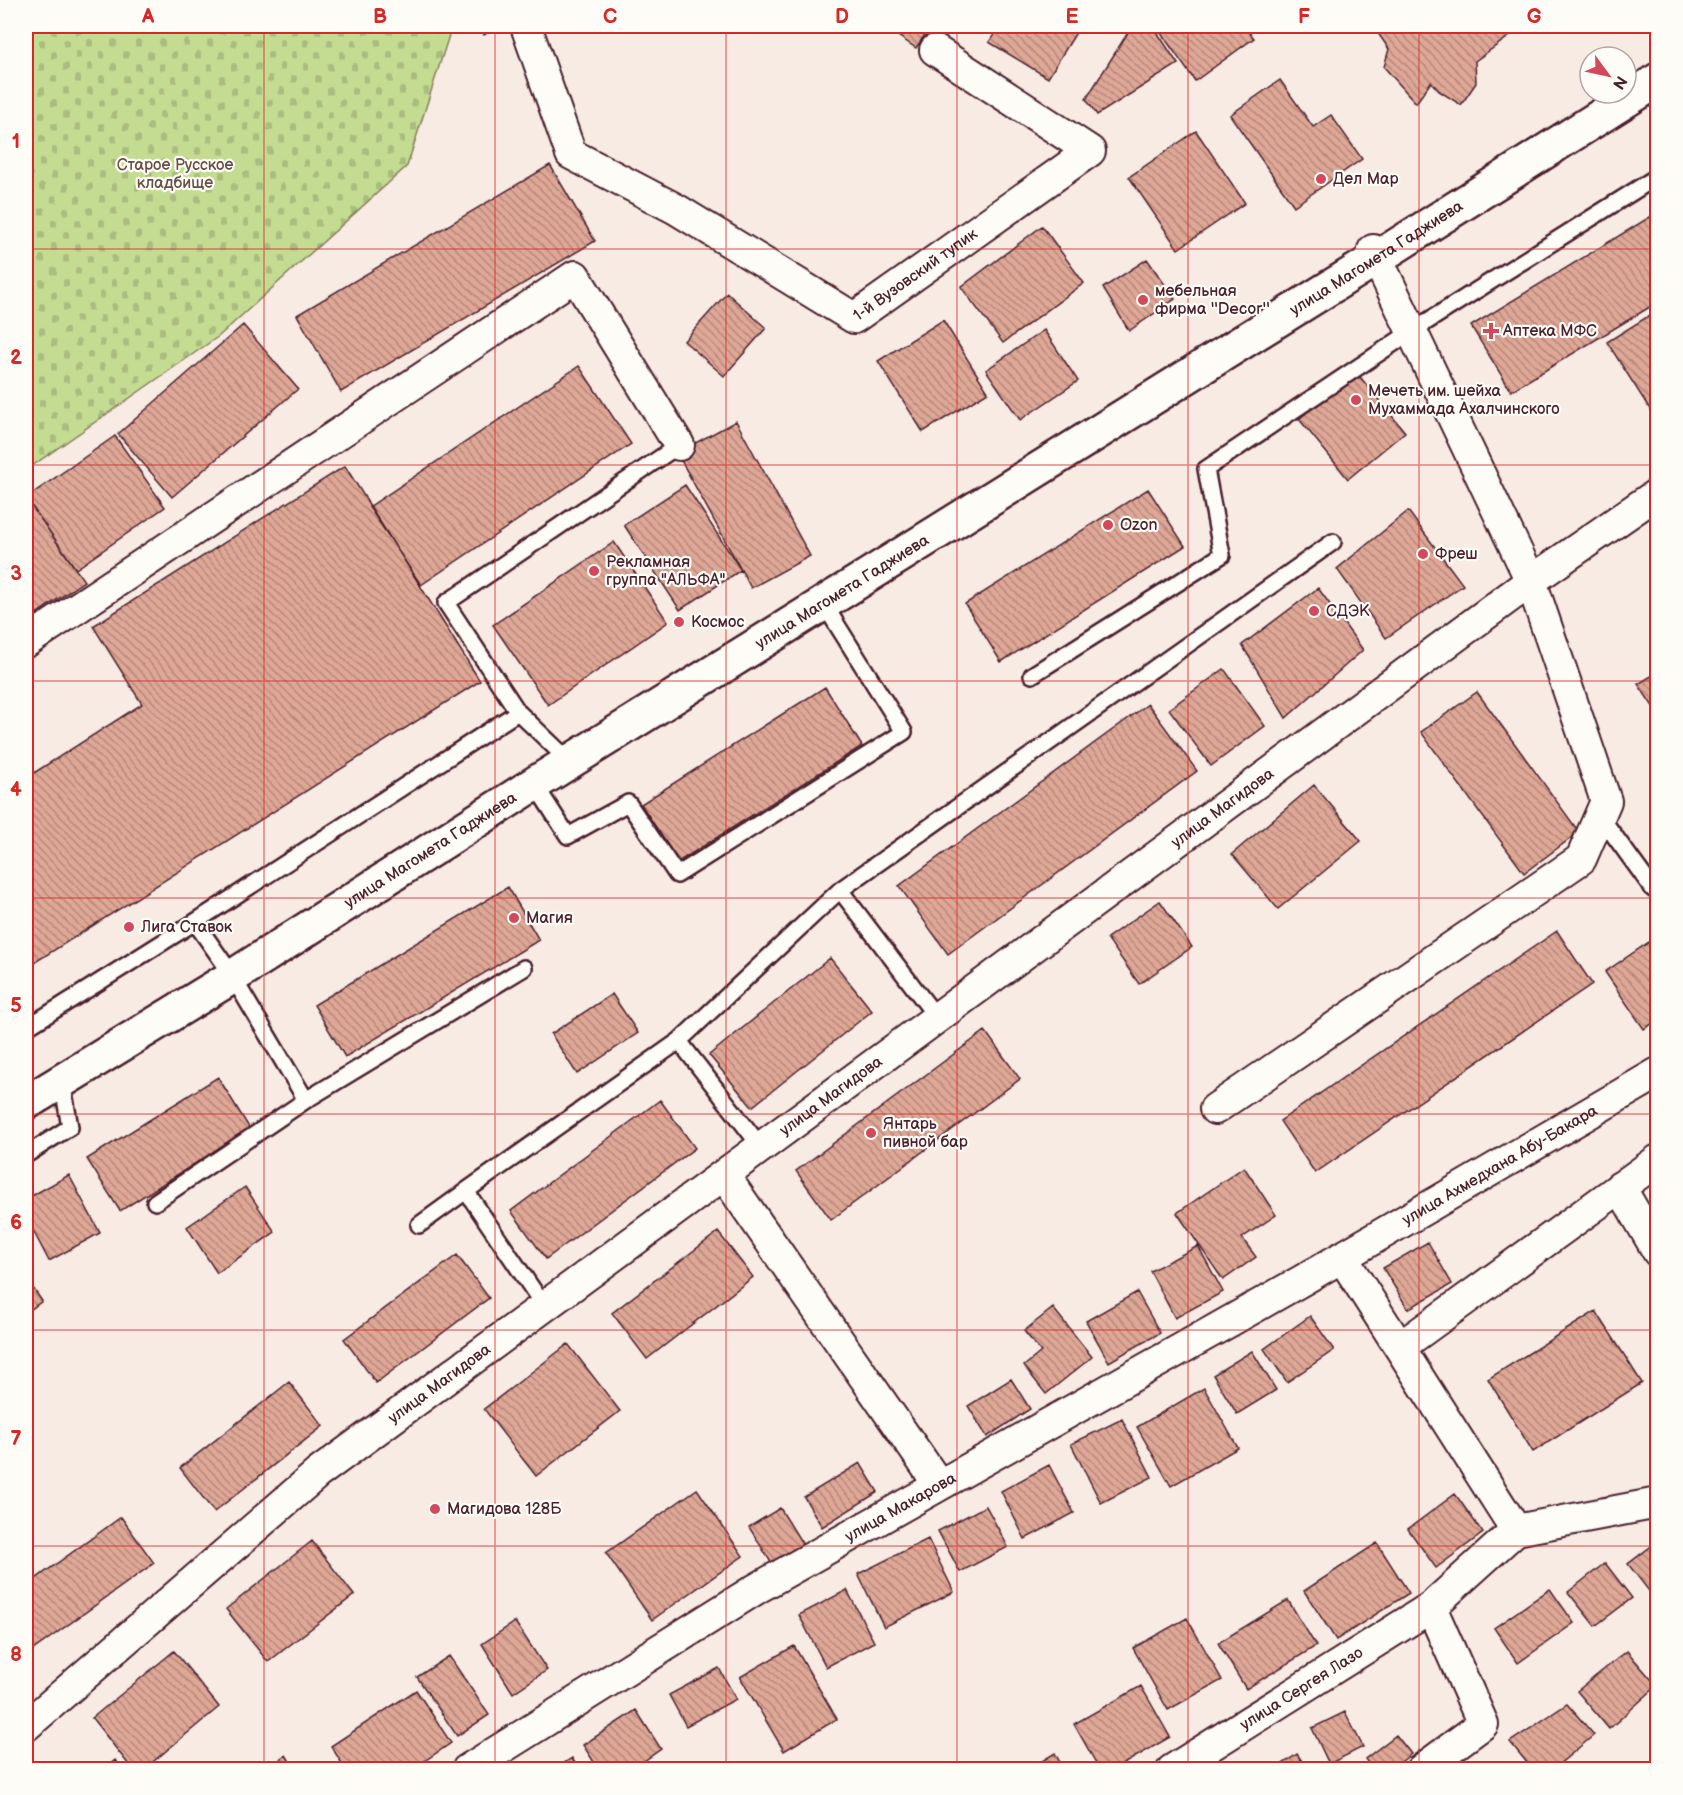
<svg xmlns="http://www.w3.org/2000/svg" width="1683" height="1795" font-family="'Balsamiq Sans',sans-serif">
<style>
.cemetery{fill:url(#cemetery-stones);stroke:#877e5e;stroke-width:1.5}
.building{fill:url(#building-back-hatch);stroke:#4a1f2b;stroke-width:1.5}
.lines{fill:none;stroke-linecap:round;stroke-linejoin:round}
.lane-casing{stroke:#4a1f2b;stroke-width:20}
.street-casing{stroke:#4a1f2b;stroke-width:34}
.secondary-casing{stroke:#4a1f2b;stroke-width:38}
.lane{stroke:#fdfcf7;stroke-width:15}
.street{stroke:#fdfcf7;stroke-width:30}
.secondary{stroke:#fdfcf7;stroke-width:33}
.grid{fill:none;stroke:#d62828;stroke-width:1.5;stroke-opacity:0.55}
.poi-dot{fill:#d1495b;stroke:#fdfcf7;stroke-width:2}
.labels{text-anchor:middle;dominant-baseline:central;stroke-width:4.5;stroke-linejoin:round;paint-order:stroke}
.park-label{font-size:16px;fill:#684e45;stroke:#fdfcf7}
.poi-label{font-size:16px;fill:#4a1f2b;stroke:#fdfcf7;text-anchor:start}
.street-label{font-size:16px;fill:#4a1f2b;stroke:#fdfcf7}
.neatline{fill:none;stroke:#d62828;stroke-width:2}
.grid-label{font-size:20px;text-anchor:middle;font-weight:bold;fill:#d62828}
</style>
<defs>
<pattern id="cemetery-stones" width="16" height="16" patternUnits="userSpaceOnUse" patternTransform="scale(1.5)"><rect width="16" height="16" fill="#c4dc92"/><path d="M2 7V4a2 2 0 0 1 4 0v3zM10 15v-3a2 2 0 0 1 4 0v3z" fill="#aabc7e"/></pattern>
<pattern id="building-back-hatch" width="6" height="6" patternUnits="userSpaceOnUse" patternTransform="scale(1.5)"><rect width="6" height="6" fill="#dea796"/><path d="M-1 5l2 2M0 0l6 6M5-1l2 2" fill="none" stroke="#b6877b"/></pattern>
</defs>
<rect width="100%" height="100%" fill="#f7ebe4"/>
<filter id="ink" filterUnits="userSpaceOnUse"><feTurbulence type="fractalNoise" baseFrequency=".0167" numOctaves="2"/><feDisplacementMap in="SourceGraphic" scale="12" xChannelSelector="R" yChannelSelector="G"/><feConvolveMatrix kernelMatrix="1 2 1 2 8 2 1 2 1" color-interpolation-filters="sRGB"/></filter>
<g filter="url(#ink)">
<!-- cemetery -->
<path class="cemetery" d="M26,26H452L407,166L219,336L26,470Z"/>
<!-- building -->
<path class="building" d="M481,26H500L484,35Z
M883,26H931L916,48Z
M1000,26H1080L1048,78L989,42Z
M1132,26H1153L1178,64L1097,115L1086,99Z
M1156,26H1244L1254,38L1195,81Z
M1373,26H1508L1514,33L1475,61L1476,83L1461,105L1439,91L1431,82L1416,103L1384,67L1389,49Z
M1280,80L1313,127L1331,115L1362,159L1294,206L1230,115Z
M1196,131L1245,203L1178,249L1129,177Z
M550,165L595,241L341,392L297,315Z
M1658,212V302L1511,391L1471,326Z
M1042,226L1084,283L1003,343L961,287Z
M1147,259L1175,299L1129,331L1103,288Z
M727,293L766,328L724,376L684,341Z
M1658,310V422L1607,342Z
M943,320L988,392L923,432L878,361Z
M243,325L298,389L172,497L118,434Z
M1044,330L1078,381L1020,420L986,370Z
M579,366L631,444L421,585L369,507Z
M1356,372L1405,432L1348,479L1299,419Z
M736,421L810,556L751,588L677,453Z
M115,436L165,507L76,569L26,498Z
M345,466L480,681L26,968V778L142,704L93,626Z
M685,485L741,570L680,610L624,525Z
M1148,489L1185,546L1001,662L965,604Z
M26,498L84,581L26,621Z
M1408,511L1463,585L1386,638L1337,569Z
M614,542L668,622L548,705L493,625Z
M1318,588L1363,650L1286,718L1242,645Z
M1224,669L1265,726L1211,766L1169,709Z
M1658,672V714L1638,684Z
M825,687L862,746L678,862L641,804Z
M1477,692L1579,832L1524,873L1421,732Z
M1148,704L1197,771L948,954L899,886Z
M1314,785L1361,841L1278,909L1232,854Z
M508,887L539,940L345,1057L314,1005Z
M1160,901L1192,947L1139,984L1107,938Z
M1557,931L1592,984L1315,1173L1280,1121Z
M1658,936V1020L1644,1029L1605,972Z
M830,958L872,1011L752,1107L709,1055Z
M612,994L638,1033L577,1074L551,1034Z
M985,1031L1020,1079L831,1220L796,1171Z
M218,1077L250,1129L120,1211L87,1159Z
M660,1100L695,1148L546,1259L511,1211Z
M1244,1167L1276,1215L1242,1238L1256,1257L1223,1280L1177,1213Z
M69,1175L100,1233L49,1261L26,1217V1199Z
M245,1187L275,1232L217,1273L187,1227Z
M718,1232L753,1277L647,1359L612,1313Z
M1428,1242L1452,1284L1408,1309L1383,1268Z
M1198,1246L1223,1292L1175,1318L1150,1271Z
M457,1255L489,1298L376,1383L344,1339Z
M26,1278L42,1301L26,1313Z
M1137,1292L1160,1333L1109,1362L1086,1321Z
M1053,1308L1092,1357L1046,1394L1024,1366L1041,1352L1024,1331Z
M1596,1311L1642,1383L1533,1452L1488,1379Z
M1310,1316L1334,1350L1287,1382L1264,1349Z
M568,1344L620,1411L536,1476L484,1409Z
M1252,1351L1276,1390L1237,1414L1213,1375Z
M1011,1379L1030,1409L987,1437L968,1406Z
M289,1382L323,1426L214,1512L180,1468Z
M1204,1388L1238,1448L1171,1486L1137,1427Z
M1122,1419L1152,1477L1101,1503L1071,1444Z
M860,1463L878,1492L822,1527L804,1497Z
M1049,1465L1074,1513L1025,1539L1001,1491Z
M697,1489L743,1556L652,1620L606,1553Z
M1455,1494L1483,1533L1436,1568L1408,1529Z
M986,1506L1008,1547L960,1572L938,1531Z
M780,1508L803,1545L772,1564L749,1527Z
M121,1517L154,1563L26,1655V1586Z
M928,1539L954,1592L884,1627L858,1574Z
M312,1541L354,1595L268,1662L226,1609Z
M1658,1541V1590L1652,1595L1628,1564Z
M1377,1543L1409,1593L1336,1640L1304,1591Z
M1605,1563L1632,1598L1595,1626L1568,1592Z
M1550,1589L1574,1623L1518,1663L1494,1628Z
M847,1590L874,1642L826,1667L799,1615Z
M1288,1600L1316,1646L1246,1689L1218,1643Z
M1187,1618L1222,1680L1168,1710L1133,1648Z
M515,1622L547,1670L513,1693L482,1644Z
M794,1646L837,1719L784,1751L740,1677Z
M174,1651L219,1707L143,1770H133L92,1718Z
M1627,1651L1657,1686L1609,1729L1577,1691Z
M449,1656L489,1715L457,1736L417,1677Z
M719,1668L736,1699L686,1726L669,1695Z
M1141,1686L1170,1737L1113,1770H1100L1074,1724Z
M416,1690L451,1743L411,1770H346L331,1746Z
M1567,1704L1594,1735L1552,1770H1533L1510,1742Z
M636,1710L661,1749L631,1770H599L583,1745Z
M1345,1712L1363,1747L1329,1764L1312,1728Z
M1396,1735L1411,1754L1391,1770H1373L1365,1759Z
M1055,1753L1064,1770H1027Z
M1297,1754L1308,1770H1274Z
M286,1755L295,1770H265Z
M572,1758L579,1770H553Z
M115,1760L122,1770H103Z"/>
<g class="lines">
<!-- lane casing -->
<g class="lane-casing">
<path id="lane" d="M1032,675L1222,555L1206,469L1412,331L1658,176
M565,757L518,712L446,603L679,445
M532,780L568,836L628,803L677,875L904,732L822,601
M1600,816L1653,889L1658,886
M195,922L228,969L306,1100L524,968
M937,1018L840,890L1333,542
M26,1028L195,922L518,712
M679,1041L840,890
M26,1155L70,1127L62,1081
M466,1191L679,1041L761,1147
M155,1202L306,1100
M419,1225L466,1191L544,1306"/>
</g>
<!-- street casing -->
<g class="street-casing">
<g id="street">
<path id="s1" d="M526,26L571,154L676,209L854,318L1090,151L935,50"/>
<path d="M26,642L575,276L679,445"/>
<path d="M1215,1109L1581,859L1606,801L1531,581L1373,250"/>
<path d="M724,1175L939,1485"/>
<path d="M1620,1187L1658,1252"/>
<path d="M1342,1257L1516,1530"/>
<path d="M1400,1347L1658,1160"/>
<path d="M1516,1530L1658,1503"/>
<path id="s2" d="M26,1726L318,1473L1531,581L1658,493"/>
<path id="s3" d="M467,1770L756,1589L1301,1281L1658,1073"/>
<path id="s4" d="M1172,1770L1431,1607"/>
<path d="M1421,1770L1483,1724L1431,1607L1516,1530"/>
</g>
</g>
<!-- secondary casing -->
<g class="secondary-casing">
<g id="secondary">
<path id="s5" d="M26,1103L232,977L534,784L1377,258L1658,80"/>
</g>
</g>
<!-- lane -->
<use href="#lane" class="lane"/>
<!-- street -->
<use href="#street" class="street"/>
<!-- secondary -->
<use href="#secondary" class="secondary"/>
</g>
</g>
<!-- grid -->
<path class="grid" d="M264,26V1770M495,26V1770M726,26V1770M957,26V1770M1188,26V1770M1419,26V1770M26,249H1658M26,465H1658M26,681H1658M26,898H1658M26,1114H1658M26,1330H1658M26,1546H1658"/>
<!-- markers -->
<g class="poi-dot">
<circle cx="1321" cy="179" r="6"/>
<circle cx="1143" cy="300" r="6"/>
<path d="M1488 322h6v6h6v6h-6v6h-6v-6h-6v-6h6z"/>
<circle cx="1356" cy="400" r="6"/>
<circle cx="1108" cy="525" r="6"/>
<circle cx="1423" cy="554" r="6"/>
<circle cx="594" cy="571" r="6"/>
<circle cx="1314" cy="611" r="6"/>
<circle cx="679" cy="622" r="6"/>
<circle cx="514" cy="918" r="6"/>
<circle cx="129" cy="927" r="6"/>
<circle cx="871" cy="1133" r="6"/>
<circle cx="435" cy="1509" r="6"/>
</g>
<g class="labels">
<!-- park labels -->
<g class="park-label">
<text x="175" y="165">Старое Русское<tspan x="175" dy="18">кладбище</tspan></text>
</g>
<!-- poi labels -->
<g class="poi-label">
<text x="1333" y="179">Дел Мар</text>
<text x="1155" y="291">мебельная<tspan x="1155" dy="18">фирма ''Decor''</tspan></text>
<text x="1503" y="331">Аптека МФС</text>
<text x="1368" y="391">Мечеть им. шейха<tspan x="1368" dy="18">Мухаммада Ахалчинского</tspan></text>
<text x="1120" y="525">Ozon</text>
<text x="1435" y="554">Фреш</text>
<text x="606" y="562">Рекламная<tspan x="606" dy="18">группа "АЛЬФА"</tspan></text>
<text x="1326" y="611">СДЭК</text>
<text x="691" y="622">Космос</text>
<text x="526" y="918">Магия</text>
<text x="141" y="927">Лига Ставок</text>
<text x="883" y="1124">Янтарь<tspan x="883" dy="18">пивной бар</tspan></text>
<text x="447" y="1509">Магидова 128Б</text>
</g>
<!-- street labels -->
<g class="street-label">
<text stroke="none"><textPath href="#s5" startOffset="1593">улица Магомета Гаджиева</textPath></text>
<text stroke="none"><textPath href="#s1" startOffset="538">1-й Вузовский тупик</textPath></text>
<text stroke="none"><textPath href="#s5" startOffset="963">улица Магомета Гаджиева</textPath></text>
<text stroke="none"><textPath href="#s2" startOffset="1509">улица Магидова</textPath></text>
<text stroke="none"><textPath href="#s5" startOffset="477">улица Магомета Гаджиева</textPath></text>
<text stroke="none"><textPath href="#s2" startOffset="1023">улица Магидова</textPath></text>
<text stroke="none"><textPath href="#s3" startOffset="1197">улица Ахмедхана Абу-Бакара</textPath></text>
<text stroke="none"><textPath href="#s2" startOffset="537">улица Магидова</textPath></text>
<text stroke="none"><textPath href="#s3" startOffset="507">улица Макарова</textPath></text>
<text stroke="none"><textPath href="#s4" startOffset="153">улица Сергея Лазо</textPath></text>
</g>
</g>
<!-- margin -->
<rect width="1683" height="1795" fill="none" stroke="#fdfcf7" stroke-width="66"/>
<!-- north arrow -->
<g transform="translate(1608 75) rotate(123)"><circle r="28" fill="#fdfcf7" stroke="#b5a4a5" stroke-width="1.5"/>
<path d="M0-4.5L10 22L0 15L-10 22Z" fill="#d1495b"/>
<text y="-9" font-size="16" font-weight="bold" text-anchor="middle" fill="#4a1f2b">N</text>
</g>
<rect x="33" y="33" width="1617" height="1729" class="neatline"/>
<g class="grid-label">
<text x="148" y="23">A</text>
<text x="380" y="23">B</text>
<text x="610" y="23">C</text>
<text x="842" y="23">D</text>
<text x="1072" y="23">E</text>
<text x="1304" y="23">F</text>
<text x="1534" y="23">G</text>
<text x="16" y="148">1</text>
<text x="16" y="364">2</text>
<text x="16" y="580">3</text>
<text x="16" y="796">4</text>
<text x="16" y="1012">5</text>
<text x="16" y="1229">6</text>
<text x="16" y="1445">7</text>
<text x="16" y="1661">8</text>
</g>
</svg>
